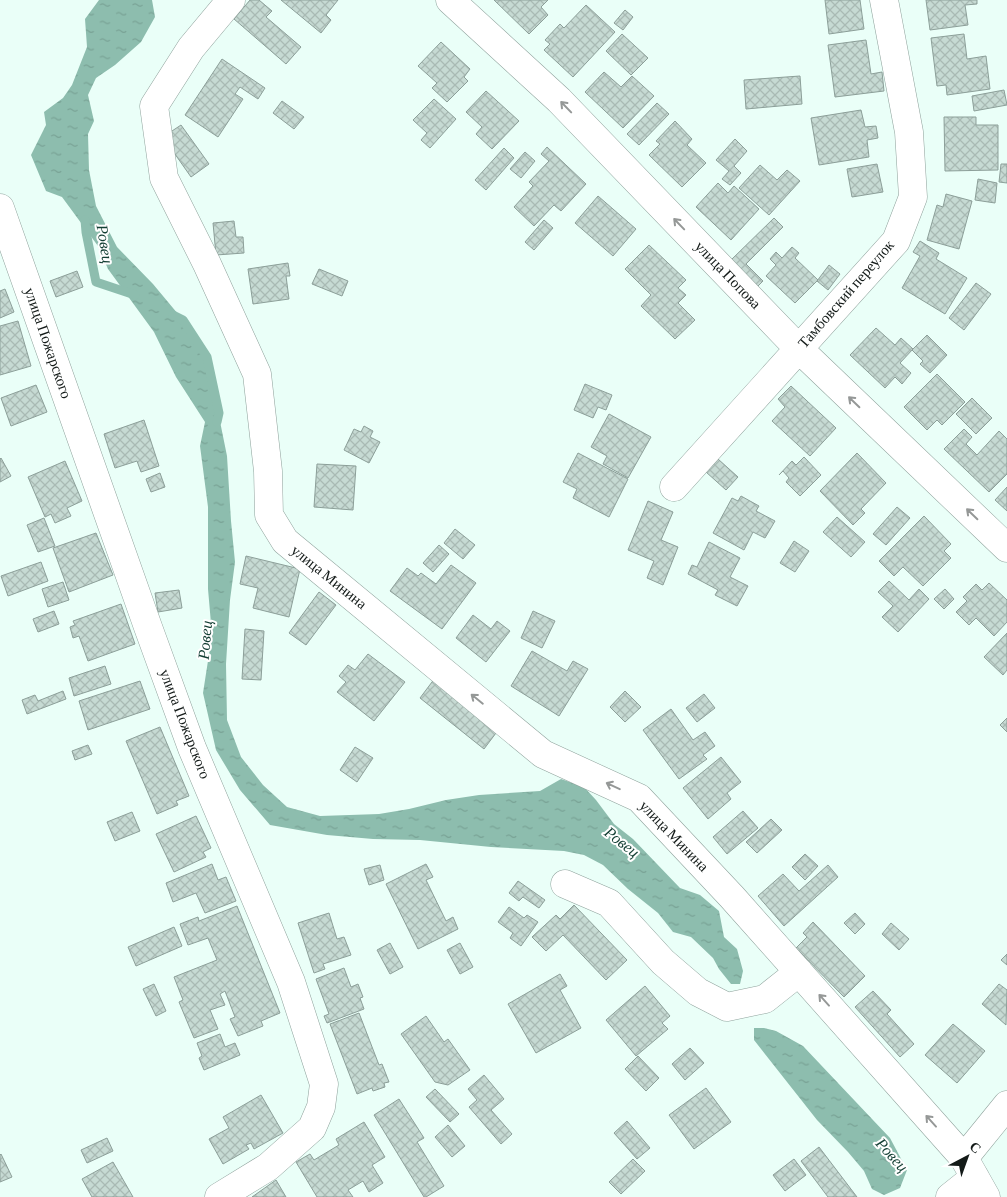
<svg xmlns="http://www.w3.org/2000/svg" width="1007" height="1197" font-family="'Crimson Pro',serif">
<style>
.water{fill:url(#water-ripples)}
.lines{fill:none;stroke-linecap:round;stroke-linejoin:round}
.stream{stroke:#8dbdae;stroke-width:9}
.building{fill:url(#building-cross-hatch);stroke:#8c9f99}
.minor-casing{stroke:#8fa29c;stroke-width:29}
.minor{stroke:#fff;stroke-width:28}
.oneway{stroke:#959897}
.labels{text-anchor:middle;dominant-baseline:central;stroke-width:4;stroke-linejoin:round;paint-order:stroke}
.street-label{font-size:15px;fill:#131a18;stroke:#fff}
.water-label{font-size:16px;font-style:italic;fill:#133e33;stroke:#fff}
</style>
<defs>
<pattern id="water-ripples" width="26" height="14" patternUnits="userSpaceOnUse" patternTransform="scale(1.25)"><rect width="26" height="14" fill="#8dbdae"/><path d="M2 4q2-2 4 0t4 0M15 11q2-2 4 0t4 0" fill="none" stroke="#79a295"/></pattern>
<pattern id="building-cross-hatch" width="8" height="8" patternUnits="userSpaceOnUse" patternTransform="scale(1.25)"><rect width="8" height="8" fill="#c6dad3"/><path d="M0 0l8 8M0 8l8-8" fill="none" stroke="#a9bab4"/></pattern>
</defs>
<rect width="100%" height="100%" fill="#eafff8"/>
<!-- water -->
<path class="water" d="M99,0H152L155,17L141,42L115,65L96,78L88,95L94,121L88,134L89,170L96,206L117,247L153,284L183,320L207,357L227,456L231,521L235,562L230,600L226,664L227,720L241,757L263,785L287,807L320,816L379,814L409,809L446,800L479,795L540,791L561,779L584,787L596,800L614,824L633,839L680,888L700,895L719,911L724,937L737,949L743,971L740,984H731L719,969L713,958L691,937L673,932L658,913L628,889L603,865L584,855L564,851L491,847L420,840L373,839L327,835L270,825L240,790L216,750L203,693L212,635L208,589V507L200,446L205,422L176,377L154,332L108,269L98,246L62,197L46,191L31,155L46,125L44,112L63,98L72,85L87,47L85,19Z
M754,1028H764L776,1031L803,1046L855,1101L890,1138L907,1170L900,1188L884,1195L872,1189L864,1171L848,1152L817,1120L754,1040Z"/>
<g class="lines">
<!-- stream -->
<path class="stream" d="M85,220L86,232L96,282L135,295
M173,315L183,320L207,357L219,413L217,422"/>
</g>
<!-- building -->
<path class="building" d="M250,0H259L272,11L266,17L301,47L286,64L234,19Z
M281,0H338L326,15L331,20L321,33Z
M494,0H548L541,7L548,15L529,34Z
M825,0H860L864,29L829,34Z
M926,0H977V4L965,5L968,25L930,30Z
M586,5L615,32L573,77L544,50L550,44L545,40L560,24L564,28Z
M625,10L633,17L623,30L614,23Z
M622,34L648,58L631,75L606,51Z
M964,34L967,59L986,56L990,89L947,95L946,85L937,86L931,38Z
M866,40L871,74L882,72L884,91L835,97L828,45Z
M441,42L470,69L464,77L468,81L447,102L432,88L437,83L418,66Z
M222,59L265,88L258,99L240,87L235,94L243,99L218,137L185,115Z
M604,72L621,87L632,76L654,96L623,128L585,92Z
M800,76L802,104L746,109L744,80Z
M1004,90L1007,105L974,111L972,96Z
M486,91L519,121L492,149L476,134L482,127L466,112Z
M434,99L456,119L430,148L421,140L427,133L413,120Z
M282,101L304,117L294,129L273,113Z
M657,103L669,114L639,145L627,134Z
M861,110L865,127L876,126L878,138L867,140L869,157L819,165L811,118Z
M944,117H976V125H998V170L945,171Z
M675,121L692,139L687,145L706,163L682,187L649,155L660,144L656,141Z
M181,125L209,164L191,177L163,137Z
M735,139L747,151L734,166L741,173L730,185L722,179L729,171L716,160Z
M547,147L586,184L561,211L554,205L534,226L514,207L533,186L529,182L549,161L541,154Z
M504,148L514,158L486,190L475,180Z
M525,152L535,161L521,178L510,169Z
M877,164L883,192L852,197L847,169Z
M1001,164H1007V183L999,182Z
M760,165L777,180L787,170L800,181L769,215L739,188Z
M978,179L997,183L995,203L975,200Z
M718,183L728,193L734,186L759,209L731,240L696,207Z
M946,194L972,201L959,249L927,240L937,205L943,207Z
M598,196L636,229L613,256L575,223Z
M774,218L783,227L746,264L763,281L757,287L730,261Z
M544,220L553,228L534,250L525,242Z
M234,221L236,237H243L244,253L216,255L213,223Z
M920,241L939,253L936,259L967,278L945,314L902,288L920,256L913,252Z
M649,245L686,280L678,288L686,295L678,303L695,320L675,339L641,306L651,295L625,269Z
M792,247L799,253L795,258L818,280L795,303L766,276L776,265L770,259L776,252L782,258Z
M288,263L290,276H286L289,299L253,304L248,269Z
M829,265L840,274L828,290L817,281Z
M319,269L348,281L342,296L312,284Z
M77,271L83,287L56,297L50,281Z
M976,283L991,294L964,330L949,318Z
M5,289L14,312L0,318V291Z
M18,321L31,366L0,375V326Z
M876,328L895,345L901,338L913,349L900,363L911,373L902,384L895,377L885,388L850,355Z
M927,335L947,355L930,373L920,364L923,361L912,350Z
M937,374L965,402L942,425L937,420L927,430L904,407Z
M585,384L612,395L606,410L598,407L593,418L574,410Z
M36,385L47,412L11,426L1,398Z
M791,386L836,428L810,456L772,421L785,407L778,399Z
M972,398L992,418L976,434L956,414Z
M609,414L651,437L628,478L603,464L607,456L591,447Z
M144,420L159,466L141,472L137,461L115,468L104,434Z
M364,426L373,431L370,437L380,442L369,463L344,450L354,429L361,432Z
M964,429L972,437L966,444L977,455L999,431L1007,439V474L989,492L944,449Z
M578,453L628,479L609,517L573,498L577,489L563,482Z
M857,453L886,483L861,509L865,513L853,525L820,491Z
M804,457L821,475L800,496L786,482L789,478L783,471L779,475L792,461L796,465Z
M1,458L11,476L0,482V459Z
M718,459L738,477L726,490L706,472Z
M65,461L82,501L67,508L71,516L55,523L51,514L45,517L28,477Z
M317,464L356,466L353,510L314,507Z
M160,473L165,487L151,492L146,479Z
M1007,487V511L995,500Z
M741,496L759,506L756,511L775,521L765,538L753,532L744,550L713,533L732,498L738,501Z
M648,501L673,512L661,540L678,547L663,585L647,578L654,561L628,550Z
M897,507L910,518L886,545L873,534Z
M924,516L951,544L944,551L951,558L923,586L903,567L894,576L879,561Z
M837,517L865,542L851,557L823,532Z
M44,518L55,546L38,552L27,525Z
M455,529L475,545L463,559L444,543Z
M96,533L113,575L69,592L53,548Z
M794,541L809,551L795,572L780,563Z
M709,542L740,558L730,577L748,586L737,606L715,595L718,590L688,574L692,565L697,567Z
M439,545L449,554L433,572L423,563Z
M246,556L300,569L289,617L253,608L258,588L240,584Z
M41,562L48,581L8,596L1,576Z
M451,565L476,583L442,629L390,591L407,568L418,576L421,573L436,584Z
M889,581L909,600L919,589L929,599L898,632L882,617L893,606L878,592Z
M63,582L69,600L48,607L42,589Z
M989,583L1007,600V622L994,636L976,618L969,625L956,612L967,601L963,597L976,584L982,590Z
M945,589L954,599L944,609L934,599Z
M179,590L182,608L158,612L155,593Z
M319,592L336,605L306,645L289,633Z
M121,604L135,644L88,661L79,636L73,638L70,627L75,625L73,621Z
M54,611L59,624L38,632L33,619Z
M533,611L555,621L542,648L521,638Z
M473,615L491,629L497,621L510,631L486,662L456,638Z
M245,629L264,631L261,680L242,679Z
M1007,633V670L1003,675L984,657Z
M532,651L567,671L573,661L588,669L559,716L511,686Z
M368,654L405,682L374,721L337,692L346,682L339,676L348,665L355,670Z
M105,666L111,684L74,696L69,678Z
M435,678L499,729L484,749L420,698Z
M140,681L150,709L88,730L79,701Z
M63,691L66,699L27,714L22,700L35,695L38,701Z
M625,691L641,707L625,722L610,707Z
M704,694L715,708L697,722L686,708Z
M671,709L693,740L705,732L715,746L703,755L707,759L679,779L643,730Z
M1007,718V732L1000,725Z
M160,727L189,796L176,801L178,805L157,814L126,741Z
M88,745L92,754L75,760L72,751Z
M355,747L373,758L357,782L340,770Z
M721,757L741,782L727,793L731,799L708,819L683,788Z
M743,811L758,828L727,854L713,837Z
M132,812L140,831L115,841L107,822Z
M196,816L211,848L203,852L206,857L174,872L156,834Z
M771,819L782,830L757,853L746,842Z
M805,854L818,866L805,880L792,867Z
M212,864L218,880L226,877L236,901L205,913L196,893L173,902L166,883Z
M426,864L433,877L426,880L446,921L453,917L458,929L418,949L386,884Z
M380,865L384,880L369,885L364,869Z
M828,865L838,877L784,926L758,896L783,874L799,891Z
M518,881L545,900L539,908L523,897L519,901L509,893Z
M574,905L627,960L606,980L563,935L546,951L532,937L556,915L560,919Z
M237,906L280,1013L261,1021L263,1026L238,1036L230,1019L235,1017L225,991L220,994L225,1005L210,1010L218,1029L194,1038L179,1002L183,1000L174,977L217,960L208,938L188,945L180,924L198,917L199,921Z
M509,907L524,918L527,915L538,922L521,946L510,938L513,933L498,922Z
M329,913L337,939L344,937L351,955L323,964L325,969L314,973L298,923Z
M855,913L865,924L855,934L844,923Z
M813,922L865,976L844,997L796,948L807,937L803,933Z
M891,923L909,939L899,950L882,934Z
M174,927L182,946L136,966L128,947Z
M390,943L403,967L390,974L377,950Z
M460,943L473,967L460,974L447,950Z
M1007,954V965L1001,960Z
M344,968L351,987L358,984L363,997L360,998L364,1009L327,1023L324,1016L329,1014L316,979Z
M560,974L567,986L560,990L581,1028L536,1053L508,1004Z
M154,984L166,1011L156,1016L143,989Z
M999,984L1007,990L1006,1025L982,1004Z
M645,986L670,1016L662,1023L668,1029L636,1056L606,1020Z
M873,991L891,1010L887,1014L914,1044L900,1057L855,1007Z
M359,1013L379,1065L382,1064L389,1082L384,1083L385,1087L373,1091L372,1088L357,1094L330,1024Z
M426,1016L444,1042L448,1039L470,1070L448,1085L435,1082L401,1034Z
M953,1024L985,1051L957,1083L925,1055Z
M220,1034L225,1047L235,1043L240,1055L204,1070L199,1058L202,1056L197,1043Z
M690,1048L704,1063L685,1080L672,1064Z
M638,1056L659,1078L646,1091L625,1069Z
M484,1075L504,1099L491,1110L512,1134L501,1144L469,1107L477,1100L468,1089Z
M706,1088L731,1122L694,1149L669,1115Z
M435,1089L459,1114L450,1122L426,1097Z
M261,1095L283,1133L254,1149L251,1143L246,1145L249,1149L223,1164L209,1139L229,1128L223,1117Z
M399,1099L424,1138L417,1142L444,1186L426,1197H424L374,1115Z
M627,1121L650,1148L637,1159L614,1133Z
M364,1122L385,1157L372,1165L383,1183L369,1192L363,1181L348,1190L353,1197H317L296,1162L310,1154L314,1160L339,1145L336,1139Z
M448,1125L465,1146L452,1157L435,1137Z
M107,1138L113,1151L87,1163L81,1150Z
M819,1147L857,1197H828L801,1161Z
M1,1154L12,1177L0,1182V1155Z
M633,1159L645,1171L621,1194L609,1182Z
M794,1159L806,1175L785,1191L773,1175Z
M113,1162L133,1197H92L82,1179Z
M276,1180L286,1197H252Z"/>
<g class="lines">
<!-- minor casing -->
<g class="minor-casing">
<path id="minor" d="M231,0L191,48L154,106L164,178L207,264L257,374L268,471L269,515L285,541L543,754L639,798L732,897L964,1158L986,1197
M450,0L559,100L799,349L1007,548
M0,208L148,627L192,748L291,982L324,1084L321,1107L312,1128L268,1167L219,1197
M674,487L896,241L913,197L909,132L884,0
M565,884L609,903L663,962L698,992L727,1007L765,999L799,972
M964,1158L1007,1105
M950,1197L975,1177"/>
</g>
<!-- minor -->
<use href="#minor" class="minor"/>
</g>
<!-- one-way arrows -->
<defs><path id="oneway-shaft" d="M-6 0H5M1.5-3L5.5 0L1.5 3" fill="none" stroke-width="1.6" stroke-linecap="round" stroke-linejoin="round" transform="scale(1.25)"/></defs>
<g class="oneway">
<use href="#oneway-shaft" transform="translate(566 107) rotate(-134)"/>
<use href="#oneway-shaft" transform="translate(679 224) rotate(-134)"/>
<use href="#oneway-shaft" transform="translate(854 402) rotate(-136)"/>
<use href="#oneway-shaft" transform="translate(972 514) rotate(-136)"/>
<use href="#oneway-shaft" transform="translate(477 699) rotate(-141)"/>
<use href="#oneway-shaft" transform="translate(613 786) rotate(-155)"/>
<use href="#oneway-shaft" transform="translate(824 1000) rotate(-132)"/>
<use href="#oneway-shaft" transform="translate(931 1121) rotate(-132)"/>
</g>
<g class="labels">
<!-- street labels -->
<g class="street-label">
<text transform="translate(728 275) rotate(46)">улица Попова</text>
<text transform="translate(846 294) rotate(-49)">Тамбовский переулок</text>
<text transform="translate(48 343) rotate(71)">улица Пожарского</text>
<text transform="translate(329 577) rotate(39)">улица Минина</text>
<text transform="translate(185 724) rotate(69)">улица Пожарского</text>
<text transform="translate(674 836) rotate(46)">улица Минина</text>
</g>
<!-- water labels -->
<g class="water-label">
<text transform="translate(105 244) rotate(81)">Ровец</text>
<text transform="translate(205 640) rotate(-85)">Ровец</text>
<text transform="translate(622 842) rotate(38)">Ровец</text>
<text transform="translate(892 1155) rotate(48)">Ровец</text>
</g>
</g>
<!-- north arrow -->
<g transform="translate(967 1157) rotate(41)" stroke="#ffffff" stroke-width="4" paint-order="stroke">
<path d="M0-4L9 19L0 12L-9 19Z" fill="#131a18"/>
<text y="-8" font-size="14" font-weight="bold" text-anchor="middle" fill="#131a18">С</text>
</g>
</svg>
